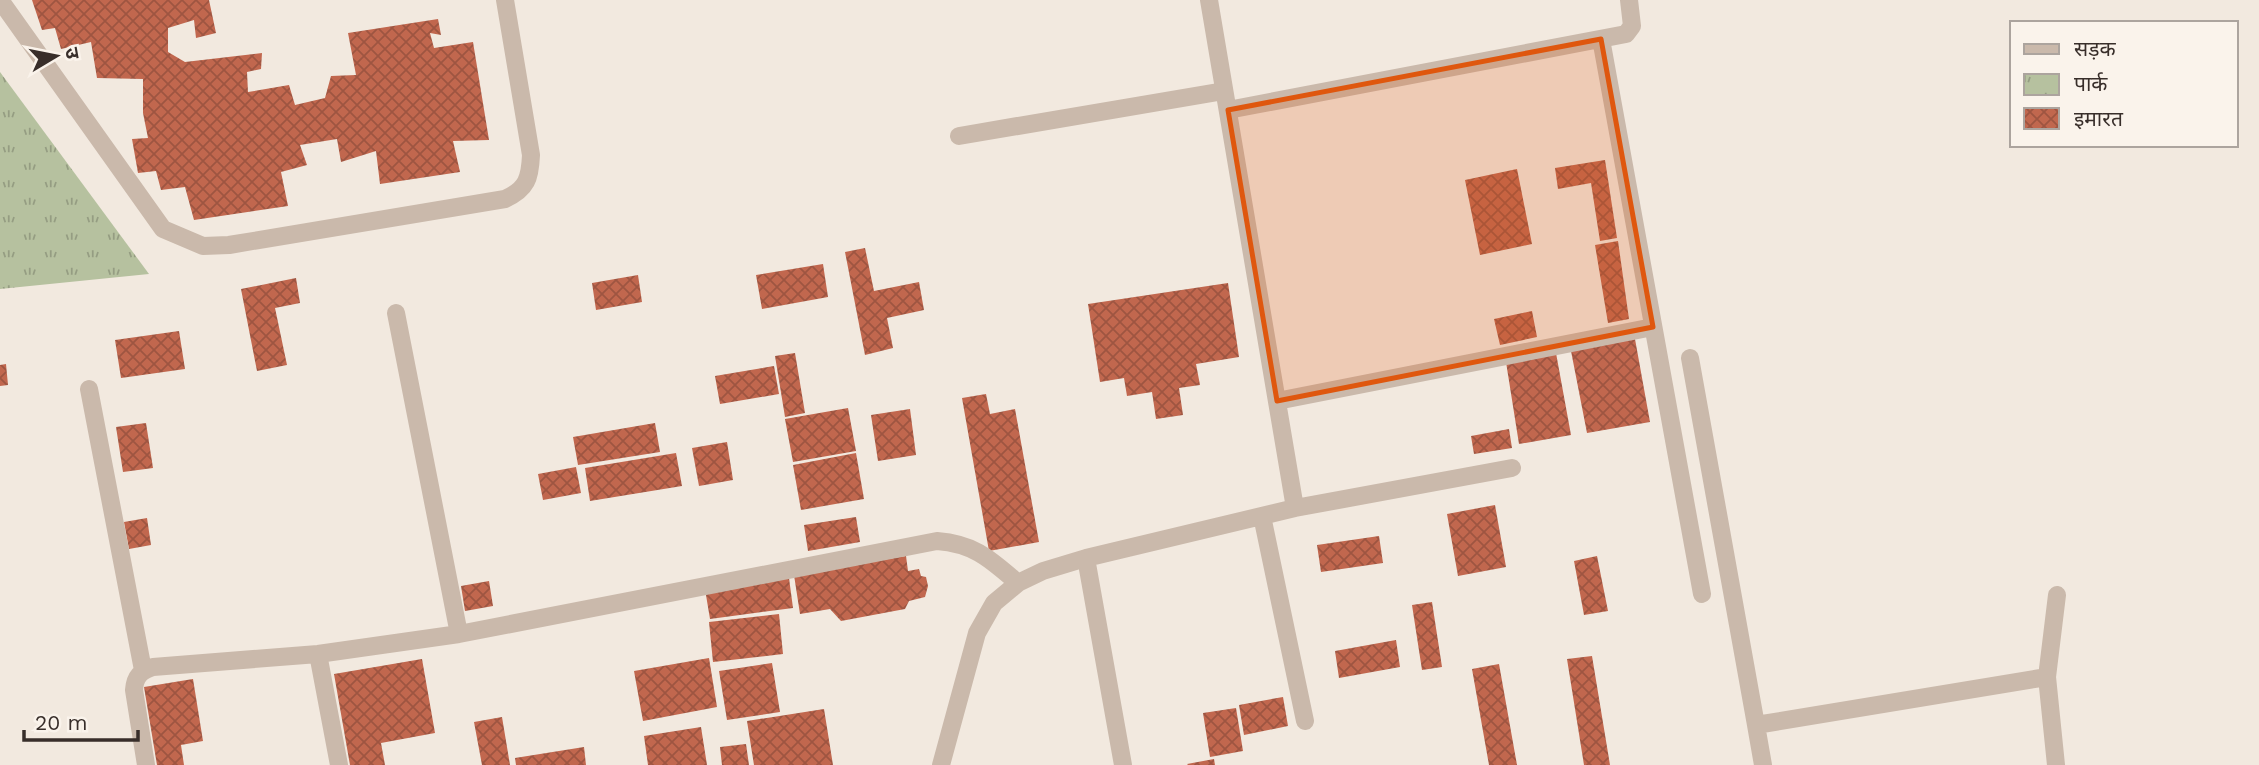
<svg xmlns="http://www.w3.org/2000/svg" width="2259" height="765" font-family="'Work Sans','Noto Sans Devanagari',sans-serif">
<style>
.park{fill:url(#park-tufts)}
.building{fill:url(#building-cross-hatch)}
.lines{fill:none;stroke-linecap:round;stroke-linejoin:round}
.minor{stroke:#cab9ab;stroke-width:18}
.marked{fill:#df570e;fill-opacity:0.2;stroke:#df570e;stroke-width:5;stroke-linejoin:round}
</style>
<defs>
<pattern id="park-tufts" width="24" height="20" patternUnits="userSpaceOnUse" patternTransform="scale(1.75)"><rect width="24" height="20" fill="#b6c19f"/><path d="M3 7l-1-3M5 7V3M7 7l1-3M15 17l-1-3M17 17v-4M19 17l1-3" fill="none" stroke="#959d82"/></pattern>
<pattern id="building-cross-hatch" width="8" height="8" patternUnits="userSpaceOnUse" patternTransform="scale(1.75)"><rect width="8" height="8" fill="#c1674e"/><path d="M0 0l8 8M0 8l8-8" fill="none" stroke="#9e5541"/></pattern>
</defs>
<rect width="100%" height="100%" fill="#f2e9df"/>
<!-- park -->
<path class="park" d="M0,72L149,274L0,289Z"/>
<!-- building -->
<path class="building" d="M32,0H209L216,33L196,38L194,20L168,28V52L185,62L262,53L261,69L247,72L248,92L289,85L295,105L325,98L331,76L356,75L348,33L438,19L441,35L430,33L434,48L473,42L489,140L453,141L460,172L380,184L376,151L341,162L337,139L300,145L307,165L281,172L288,206L194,220L185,187L161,190L156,171L138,173L132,139L148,138L143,113V79L97,78L91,42L61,49L55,28L42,30Z
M1605,160L1617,238L1600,241L1591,183L1558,189L1555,168Z
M1517,169L1532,244L1480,255L1465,180Z
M1618,241L1629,319L1608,323L1595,245Z
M865,248L874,291L919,282L924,310L887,318L893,348L865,355L845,252Z
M823,264L828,297L762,309L756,275Z
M638,275L642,302L596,310L592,283Z
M296,278L300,303L275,308L287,365L257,371L241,289Z
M1228,283L1239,357L1196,364L1200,385L1179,388L1183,415L1156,419L1152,392L1127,396L1124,378L1100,382L1088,304Z
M1532,311L1537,337L1500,345L1494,319Z
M179,331L185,369L121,378L115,340Z
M1635,339L1650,422L1587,433L1571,351Z
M795,353L805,413L785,417L775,356Z
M1556,353L1571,435L1519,444L1506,362Z
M6,364L8,385L0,386V365Z
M774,366L779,394L720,404L715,376Z
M986,394L990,414L1015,409L1039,542L989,551L962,398Z
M848,408L856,451L793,462L785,419Z
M910,409L916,455L878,461L871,415Z
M146,423L153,468L123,472L116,427Z
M655,423L660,452L578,465L573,437Z
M1509,429L1512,448L1474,454L1471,436Z
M727,442L733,480L699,486L692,448Z
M676,453L682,486L590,501L585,468Z
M856,453L864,499L801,510L793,465Z
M576,467L581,493L543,500L538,474Z
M1495,505L1506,567L1458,576L1447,514Z
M856,517L860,542L808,551L804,525Z
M147,518L151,545L129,549L124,522Z
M1379,536L1383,563L1321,572L1317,545Z
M906,556L908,571L919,569L921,576L926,577L928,586L925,597L909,601L905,609L841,621L830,609L800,614L794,575Z
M1597,556L1608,611L1584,615L1574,561Z
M789,578L793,608L710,619L705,589Z
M489,581L493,606L465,611L461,586Z
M1432,602L1442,667L1422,670L1412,605Z
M779,614L783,654L713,662L709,622Z
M1396,640L1400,667L1339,678L1335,651Z
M1592,656L1610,765H1584L1567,659Z
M709,658L717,707L643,721L634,671Z
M422,659L435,733L381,743L385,765H350L334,674Z
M772,663L780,712L727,720L719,671Z
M1499,664L1517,765H1489L1472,669Z
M193,679L203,741L181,745L184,765H157L144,687Z
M1283,697L1288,726L1244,735L1239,705Z
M1236,708L1243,751L1210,757L1203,713Z
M824,709L833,765H754L747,721Z
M502,717L510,765H482L474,722Z
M701,727L707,765H648L644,736Z
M746,744L749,765H722L720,747Z
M584,747L586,765H516L515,758Z
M1214,759L1215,765H1188L1187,764Z"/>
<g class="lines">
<!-- minor -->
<path class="minor" d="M0,0L163,229L203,246L229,245L505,199C527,189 530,178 531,155L505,0
M1209,0L1295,508
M1601,39L1702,594
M1228,110L1626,34L1632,26L1629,0
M959,136L1224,91
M396,313L459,634
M1690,358L1756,725
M89,389L143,670
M1277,401L1653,327
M1262,516L1305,721
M1086,558L1123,765
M318,654L339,765
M2047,677L2056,765
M146,765L134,690C135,676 141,671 153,667L318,654L459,634L937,541C975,544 990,559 1018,583
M941,765L977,633L994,603L1018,583L1043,571L1086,558L1295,508L1512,468
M1763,765L1756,725L2047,677L2057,595"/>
</g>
<!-- marked area -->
<path class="marked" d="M1601,39L1653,327L1277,401L1228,110Z"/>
<!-- legend -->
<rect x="2010" y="21" width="228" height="126" fill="#faf3eb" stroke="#aca49e" stroke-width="2"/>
<rect x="2024" y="44" width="35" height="10" fill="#cab9ab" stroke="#aca49e" stroke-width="2"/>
<text x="2074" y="56" font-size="21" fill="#382e2a">सड़क</text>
<rect x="2024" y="74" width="35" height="21" fill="url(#park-tufts)" stroke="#aca49e" stroke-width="2"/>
<text x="2074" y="91" font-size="21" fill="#382e2a">पार्क</text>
<rect x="2024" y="108" width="35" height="21" fill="url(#building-cross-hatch)" stroke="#aca49e" stroke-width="2"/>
<text x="2074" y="126" font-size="21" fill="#382e2a">इमारत</text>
<!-- north arrow -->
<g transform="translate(56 56) rotate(80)" stroke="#faf3eb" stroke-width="5" paint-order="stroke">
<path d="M0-5L12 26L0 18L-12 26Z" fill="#382e2a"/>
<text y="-10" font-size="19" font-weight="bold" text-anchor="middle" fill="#382e2a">उ</text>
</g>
<!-- scale -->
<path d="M24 730v10h114v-10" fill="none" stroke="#382e2a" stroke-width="3.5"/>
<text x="35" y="730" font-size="21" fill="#382e2a" stroke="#faf3eb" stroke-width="5" paint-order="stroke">20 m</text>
</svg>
